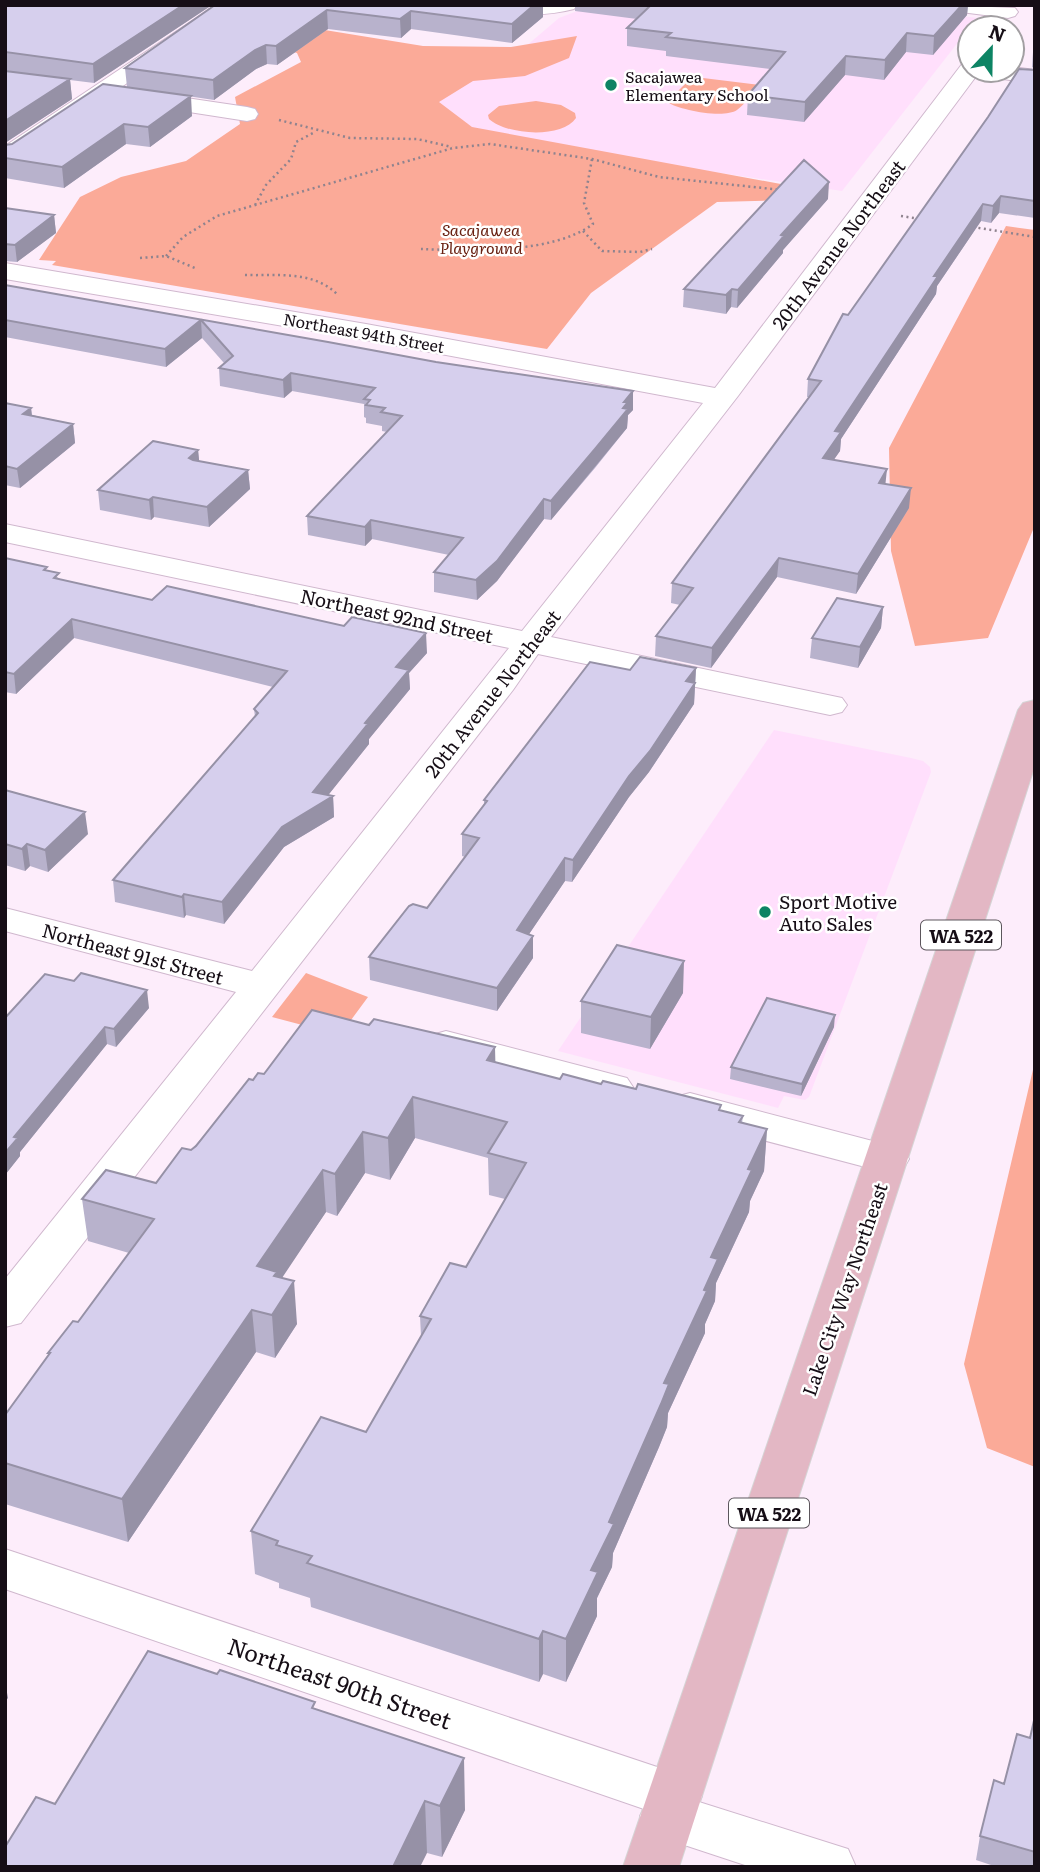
<svg xmlns="http://www.w3.org/2000/svg" width="1040" height="1872" font-family="Literata,serif">
<style>
.built{fill:#ffdffc}
.green{fill:#fbaa98}
.lines{fill:none;stroke-linecap:round;stroke-linejoin:round}
.minor-casing{stroke:#d0b8ce;stroke-width:2}
.major-casing{stroke:#d5d4d5;stroke-width:2}
.path{stroke:#8f838e;stroke-width:2.5;stroke-dasharray:2 3.5;stroke-linecap:butt}
.minor{fill:#fff;fill-rule:evenodd}
.major{fill:#e3b7c4;fill-rule:evenodd}
.wall{fill:#b8b2cc}
.shaded-wall{fill:#9691a6}
.building{fill:#d6cfed;stroke:#9691a6;stroke-width:2}
.poi-dot{fill:#0d8464;stroke:#fff;stroke-width:2.5}
.labels{text-anchor:middle;dominant-baseline:central;stroke-width:5;stroke-linejoin:round;paint-order:stroke}
.far-poi-label{font-size:16px;fill:#160e16;stroke:#fff;text-anchor:start}
.far-park-label{font-size:16px;font-style:italic;fill:#692011;stroke:#fff}
.far-street-label{font-size:16px;fill:#160e16;stroke:#fff}
.shield{fill:#fff;stroke:#5c565c;stroke-width:2}
.shield-label{font-size:18px;font-weight:bold;fill:#160e16}
.street-label{font-size:19px;fill:#160e16;stroke:#fff}
.poi-label{font-size:19px;fill:#160e16;stroke:#fff;text-anchor:start}
.near-street-label{font-size:23px;fill:#160e16;stroke:#fff}
</style>
<rect width="100%" height="100%" fill="#fdedfb"/>
<!-- built -->
<path class="built" d="M878,5L977,18L842,191L270,106L505,64L559,18L588,7Z
M774,730L911,758L923,761L930,767L931,772L809,1097L805,1100L784,1096L778,1108L558,1051Z"/>
<!-- green -->
<path class="green" d="M251,18L423,46L511,47L577,36L569,58L525,76L473,81L439,102L472,127L797,187L788,200L717,202L591,293L547,349L52,265L56,261L39,260L80,197L121,177L186,161L240,124L235,97L301,62L297,53L233,34Z
M703,78L760,85C753,93 745,104 737,110C724,119 679,110 667,102L688,81Z
M536,101L561,105L575,113L576,118C562,139 506,135 489,119L488,115L499,106Z
M1006,226L1035,230V525L988,638L915,646L891,551L889,448Z
M306,973L368,997L340,1035L272,1017Z
M1035,1061V1467L987,1448L964,1364Z"/>
<g class="lines">
<!-- minor casing -->
<g class="minor-casing">
<path id="minor" d="M216,5H240L13,162L5,164V146Z
M492,5H577L574,9C547,16 522,16 495,9Z
M943,5L1015,8L1018,12L1015,16L1008,18L953,11L946,9Z
M970,62V70H1012V67L1035,70V84L977,75L738,396L551,637L842,698L847,705L842,712L830,715L538,654L513,690L21,1323L5,1327V1279L236,992L5,931V908L252,971L509,648L5,542V524L522,631L703,403L366,340L5,279V263L366,324L715,388L962,64Z
M139,91L247,107L255,109L258,114L255,119L247,121L131,103L128,98L131,93Z
M446,1031L627,1078L633,1087L627,1096L612,1100L432,1053L426,1044L432,1035Z
M690,1093L903,1149L909,1159L903,1169L888,1173L675,1117L669,1107L675,1097Z
M5,1549L693,1779L702,1796L699,1802L848,1849L856,1867H751L648,1833L640,1816L644,1809L5,1589Z"/>
</g>
<!-- major casing -->
<g class="major-casing">
<path id="major" d="M1035,700V765L679,1867H623L1018,710L1023,703Z"/>
</g>
<!-- path -->
<path class="path" d="M279,120L350,138L417,139L452,147
M255,205L266,185L291,159L296,142L315,132
M901,216L920,219
M973,227L1035,237
M583,231L602,251L640,252L652,249
M421,249C470,251 553,254 593,224L584,203L592,159
M166,256L183,237L217,216L453,148L490,144L592,159L659,177L782,190
M140,258L166,256L195,268
M245,275C278,276 313,270 338,295"/>
<!-- minor -->
<use href="#minor" class="minor"/>
<!-- major -->
<use href="#major" class="major"/>
</g>
<!-- wall -->
<path class="wall" d="M5,5H212L94,83L70,80L72,99L5,143Z
M215,5H543V17L512,43L411,29L401,38L328,29L277,65L267,64L256,69L214,100L127,87L125,68Z
M575,5H968L967,15L933,55L906,52L884,80L845,75L804,122L747,115L748,95L770,69L666,56V51L627,46V28L637,19L575,11Z
M1035,50V69L1032,67L1033,52Z
M1035,70V218L999,213L991,223L981,221L937,286L936,294L841,439L840,451L833,460L886,484L909,508L856,594L777,577L711,668L655,656L656,636L680,605L671,603L672,583L809,397H807L808,379L848,315Z
M103,84L192,116L150,147L126,144L64,188L5,178V145L12,144Z
M828,199L783,250V253L737,308L731,307L726,314L683,307L684,289Z
M5,208L54,215L56,233L17,262L5,261Z
M5,285L436,362L633,391V410L628,415L627,428L595,468L551,520L544,519L497,581L477,600L434,592V572L449,555L372,539L365,546L308,535L307,516L387,432L382,431V426L366,423V418L364,417V404L292,391L284,398L220,386L219,368L224,363L202,338L166,367L5,337Z
M5,403L31,408L32,415L73,424L75,443L20,488L5,485Z
M198,450L199,461L248,470L250,489L209,527L154,517L151,520L100,510L98,490Z
M5,558L48,571L60,579L152,600L427,653L409,673L410,689L369,739V744L328,795L333,796L334,817L284,847L224,924L186,915L184,918L115,902L113,880L255,717L254,709L273,687L74,638L16,694L5,692Z
M883,607L881,628L858,668L810,658L812,638Z
M696,668L694,704L649,772L629,797L572,882L565,881L529,934L533,936V958L497,1011L370,980L369,957L427,908L465,857L462,856V834L484,804V800L630,670Z
M5,790L88,834L48,872L30,866L25,871L5,865Z
M683,993L650,1049L581,1033V1001Z
M149,1008L116,1047L107,1044L20,1152V1156L5,1175V1018Z
M834,1027L801,1096L730,1079L731,1067Z
M495,1062L560,1079L601,1084L743,1116L742,1123L767,1129L764,1171L750,1201L749,1212L716,1283L715,1301L705,1324V1333L668,1413L667,1427L659,1447L613,1553L612,1567L597,1598V1616L566,1682L543,1674L539,1682L311,1607L310,1598L279,1588V1583L255,1574L251,1531L366,1432L421,1336L420,1316L466,1267L505,1199L489,1195L488,1158L415,1138L390,1180L365,1173L337,1216L326,1212L281,1278L297,1324L275,1358L256,1352L128,1542L5,1504V1415L48,1356V1353L78,1322L129,1253L88,1241L82,1199L156,1183L191,1150L253,1080L264,1074Z
M316,1709L465,1810L442,1857L427,1853L55,1804Z
M1035,1716V1867H997L976,1860L980,1836L1004,1784L1030,1738Z"/>
<!-- shaded-wall -->
<path class="shaded-wall" d="M183,5H212L94,83L93,64Z
M534,5H543V17L512,43V24Z
M962,5H968L967,15L933,55L934,36Z
M327,10L328,29L277,65L276,46Z
M411,11V29L401,38L400,19Z
M907,33L906,52L884,80L885,60Z
M266,45L267,64L256,69L214,100L213,80L255,50Z
M846,56L845,75L804,122L805,102Z
M70,79L72,99L5,143V121Z
M191,96L192,116L150,147L148,127Z
M124,124L126,144L64,188L62,167Z
M829,182L828,199L783,250V253L737,308L738,290L781,235Z
M1001,196L999,213L991,223L993,206Z
M983,204L981,221L937,286L936,294L841,439L840,451L822,477L823,458L835,431L934,276Z
M54,215L56,233L17,262L15,245Z
M732,289L731,307L726,314V295Z
M201,320L202,338L166,367L165,349Z
M291,373L292,391L284,398L283,380Z
M633,391V410L628,415L627,428L551,520V501L624,402Z
M31,408L33,427L23,414Z
M73,424L75,443L20,488L17,469Z
M198,450L200,469L189,458Z
M887,469L885,488L879,483Z
M248,470L250,489L209,527L207,507Z
M911,488L909,508L856,594L858,574Z
M153,497L154,517L151,520L149,500Z
M544,499V519L497,581L477,600L476,580Z
M371,520L372,539L365,546V527Z
M779,558L777,577L711,668L712,648Z
M883,607L881,628L858,668L860,647Z
M72,619L74,638L16,694L14,674Z
M426,633L427,653L409,673L410,689L369,739V744L322,803L333,796L334,817L284,847L224,924L222,902L282,827L313,792L365,723L396,667Z
M696,668L694,704L649,772L629,797L572,882L573,860L686,681Z
M85,812L88,834L48,872L45,850Z
M27,844L30,866L25,871L22,849Z
M565,858V881L517,952V930Z
M184,894L186,915L184,918L182,897Z
M533,936V958L497,1011V988Z
M684,961L683,993L650,1049L651,1017Z
M147,990L149,1008L116,1047L114,1029Z
M835,1015L834,1027L801,1096L802,1084Z
M105,1027L107,1044L20,1152V1156L5,1175V1153L14,1137Z
M495,1047L496,1088L487,1060Z
M413,1097L415,1138L390,1180L388,1138Z
M767,1129L764,1171L750,1201L749,1212L716,1283L715,1301L705,1324V1333L668,1413L667,1427L659,1447L613,1553L612,1567L597,1598V1616L566,1682V1639L591,1570L664,1383L704,1290L711,1257L748,1169Z
M363,1132L365,1173L337,1216L335,1174Z
M323,1170L326,1212L278,1284L294,1281L297,1324L275,1358L272,1315L257,1266Z
M252,1310L256,1352L128,1542L122,1499Z
M543,1631V1674L539,1682V1639Z
M5,1682L8,1698L5,1702Z
M464,1758L465,1810L442,1857L440,1806Z
M425,1801L427,1853L420,1867H393Z"/>
<!-- building -->
<path class="building" d="M5,5H183L93,64L5,52Z
M215,5H534L512,24L411,11L400,19L327,10L276,46L266,45L255,50L213,80L125,68Z
M651,5H962L934,36L907,33L885,60L846,56L805,102L748,95L785,52L666,37L671,33L627,28Z
M1019,69L1035,70V201L1001,196L993,206L983,204L934,276H938L835,431L841,432L823,458L887,469L879,483L911,488L858,574L779,558L712,648L656,636L693,588L672,583L821,381L808,379L843,314L848,315L988,117Z
M5,71L70,79L5,121Z
M103,84L191,96L148,127L124,124L62,167L5,158V145L12,144Z
M804,160L829,182L781,235L784,236L738,290L732,289L726,295L684,289Z
M5,208L54,215L15,245L5,244Z
M5,285L328,342L436,362L633,391L624,402H628L623,408L628,409L595,449L551,501L544,499L497,561L476,580L434,572L463,538L371,520L365,527L307,516L402,416L381,412L385,408L366,405L370,400L364,399L375,388L291,373L283,380L219,368L233,356L201,320L165,349L5,320Z
M5,403L31,408L23,414L73,424L17,469L5,466Z
M153,441L198,450L189,458L193,460L248,470L207,507L153,497L149,500L98,490Z
M5,558L47,567L44,570L59,573L54,578L152,600L167,586L344,626L352,617L426,633L396,667L409,670L365,723L368,724L313,792L333,796L282,827L222,902L184,894L182,897L113,880L258,713L254,709L287,671L72,619L14,674L5,672Z
M837,598L883,607L860,647L812,638Z
M640,657L696,668L686,681L695,683L650,751L629,776L573,860L565,858L517,930L533,936L497,988L369,957L409,906L413,904L427,908L479,838L462,834L487,801L484,800L590,662L630,670Z
M5,790L85,812L45,850L27,844L22,849L5,844Z
M617,945L684,961L651,1017L581,1001Z
M81,973L147,990L114,1029L105,1027L14,1137L18,1138L5,1153V1018L45,974L74,981Z
M767,998L835,1015L802,1084L731,1067Z
M312,1010L369,1025L374,1019L495,1047L487,1060L560,1079L563,1074L601,1084L603,1081L636,1089L638,1084L721,1105L719,1110L743,1116L739,1122L767,1129L748,1169L752,1170L711,1257L718,1259L704,1290L707,1291L664,1383L669,1384L661,1404L609,1522L614,1524L591,1570L598,1572L566,1639L543,1631L539,1639L307,1563L312,1556L276,1545L278,1541L251,1531L321,1417L366,1432L431,1319L420,1316L450,1263L466,1267L526,1163L488,1153L507,1122L413,1097L388,1138L363,1132L335,1174L323,1170L257,1266L277,1272L274,1276L294,1281L272,1315L252,1310L122,1499L5,1463V1415L50,1353H48L73,1321L78,1322L154,1219L82,1199L106,1170L156,1183L182,1148L191,1150L196,1146L249,1079L253,1080L258,1073L264,1074Z
M148,1651L217,1674L220,1670L315,1702L312,1708L464,1758L440,1806L425,1801L393,1867H5V1847L36,1797L55,1804Z
M1035,1716V1852L980,1836L994,1780L1004,1784L1017,1734L1030,1738Z"/>
<!-- markers -->
<g class="poi-dot">
<circle cx="611" cy="85" r="7"/>
<circle cx="765" cy="912" r="7"/>
</g>
<g class="labels">
<!-- far-poi labels -->
<g class="far-poi-label">
<text x="625" y="76">Sacajawea<tspan x="625" dy="18">Elementary School</tspan></text>
</g>
<!-- far-park labels -->
<g class="far-park-label">
<text x="481" y="229">Sacajawea<tspan x="481" dy="18">Playground</tspan></text>
</g>
<!-- far-street labels -->
<g class="far-street-label">
<text transform="translate(364 332) rotate(10)">Northeast 94th Street</text>
</g>
<!-- shield labels -->
<g class="shield">
<rect x="921" y="920.5" width="80" height="29" rx="5"/>
<rect x="729" y="1498.5" width="80" height="29" rx="5"/>
</g>
<g class="shield-label">
<text x="961" y="935">WA 522</text>
<text x="769" y="1513">WA 522</text>
</g>
<!-- street labels -->
<g class="street-label">
<text transform="translate(838 244) rotate(-53)">20th Avenue Northeast</text>
<text transform="translate(397 615) rotate(12)">Northeast 92nd Street</text>
<text transform="translate(492 693) rotate(-52)">20th Avenue Northeast</text>
<text transform="translate(133 953) rotate(15)">Northeast 91st Street</text>
<text transform="translate(844 1289) rotate(-71)">Lake City Way Northeast</text>
</g>
<!-- poi labels -->
<g class="poi-label">
<text x="779" y="901">Sport Motive<tspan x="779" dy="22">Auto Sales</tspan></text>
</g>
<!-- near-street labels -->
<g class="near-street-label">
<text transform="translate(340 1682) rotate(19)">Northeast 90th Street</text>
</g>
</g>
<!-- border -->
<rect width="1040" height="1872" fill="none" stroke="#160e16" stroke-width="14"/>
<!-- north arrow -->
<g transform="translate(991 49) rotate(22)"><circle r="33" fill="#ffffff" stroke="#a29fa2" stroke-width="2"/>
<path d="M0-5L12 26L0 18L-12 26Z" fill="#0d8464"/>
<text y="-10" font-size="19" font-weight="bold" text-anchor="middle" fill="#160e16">N</text>
</g>
</svg>
